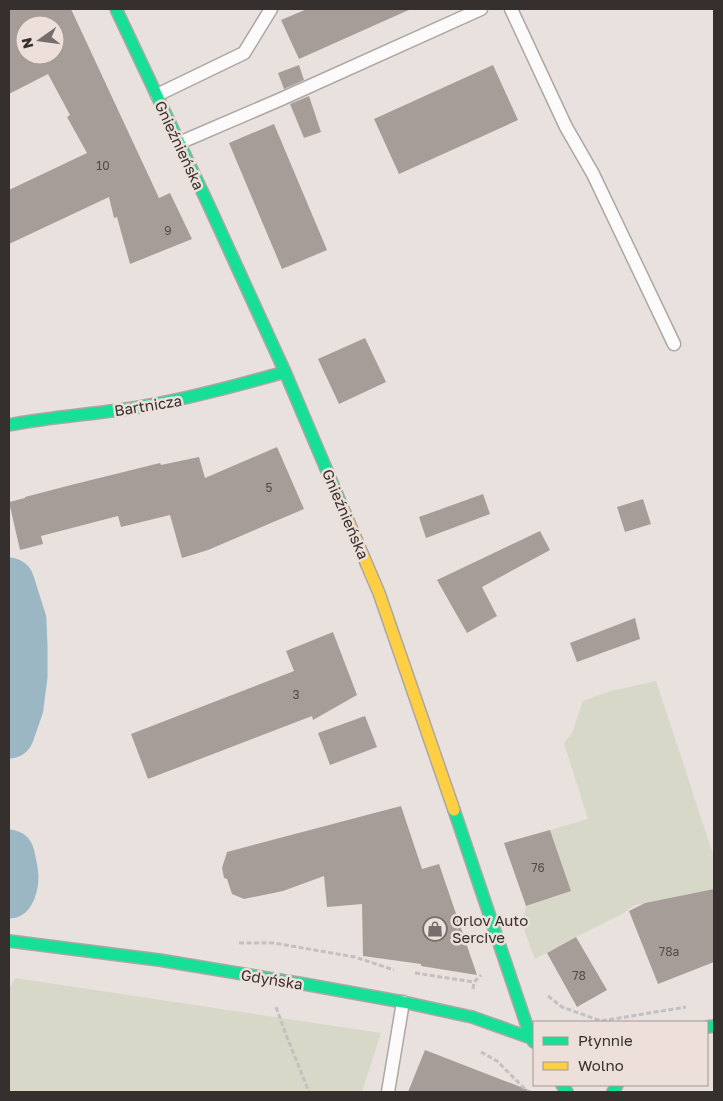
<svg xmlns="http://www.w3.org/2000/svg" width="723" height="1101" font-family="'Golos Text',sans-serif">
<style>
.green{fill:#d7d8c7}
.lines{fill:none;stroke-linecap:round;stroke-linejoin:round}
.river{stroke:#9bb7c4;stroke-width:51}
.building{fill:#a79d98;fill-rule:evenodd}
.lane-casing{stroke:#aca7a5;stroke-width:15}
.fast-casing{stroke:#aca7a5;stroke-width:14}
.slow-casing{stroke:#aca7a5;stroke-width:14}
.path{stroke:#c4c0c0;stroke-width:3;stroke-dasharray:5 2.5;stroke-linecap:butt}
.lane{stroke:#fcfafa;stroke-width:12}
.fast{stroke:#16e098;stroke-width:11}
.slow{stroke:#ffcf43;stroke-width:11}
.labels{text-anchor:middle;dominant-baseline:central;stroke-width:5;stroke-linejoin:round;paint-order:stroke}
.number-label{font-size:12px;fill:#524b48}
.street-label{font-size:15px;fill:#35302e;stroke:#eddfd9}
.poi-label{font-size:15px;fill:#35302e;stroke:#eddfd9;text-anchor:start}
</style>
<rect width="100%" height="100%" fill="#e8e1de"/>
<!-- green -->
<path class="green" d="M656,681L714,857V889L635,905L622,914L576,937L535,959L522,924L526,906L571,891L550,830L588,819L564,743L572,733L583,701L611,691Z
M15,978L381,1033L362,1092H9V990Z"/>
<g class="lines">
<!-- river -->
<path class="river" d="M9,583L21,621L22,647V676L18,707L9,733
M9,855C12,869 16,880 9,893"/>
</g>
<!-- building -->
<path class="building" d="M9,9H71L159,198L170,193L192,239L130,264L117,217L114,218L109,197L9,244V190L87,153L67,117L70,115L48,74L9,94ZM25,25H55V55H25Z
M307,9H411L299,59L281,20Z
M299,65L304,80L284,89L278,73Z
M493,65L518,120L399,174L374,119Z
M309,96L321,132L304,138L290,104Z
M274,124L327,250L282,269L229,143Z
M365,338L386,382L339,404L318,359Z
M277,447L304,509L208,550L182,558L170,515L121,527L118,516L41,536L43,544L20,550L9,502L25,498V497L71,485L160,463L161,465L199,457L205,478Z
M483,494L490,514L426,538L419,517Z
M643,499L651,524L625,532L617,507Z
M540,531L550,550L482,587L497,616L467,633L437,580Z
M635,618L640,639L577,662L570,643Z
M333,632L357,695L313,720L312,716L148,779L131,734L294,671L286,651Z
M365,716L377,747L330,765L318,733Z
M401,806L422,869L439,864L477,975L421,966V964L363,956L362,904L327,907L324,876L283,891L244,899L232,894L227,879L224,878L222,868L227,852Z
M550,830L571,891L526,906L504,843Z
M714,889V962L658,984L629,911L645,903Z
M576,937L607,990L577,1007L547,953Z
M425,1050L531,1091L530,1092H408Z"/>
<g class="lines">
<!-- lane casing -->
<g class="lane-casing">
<path id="lane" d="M511,9L566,127L593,174L674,344
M157,95L244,53L271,9
M179,143L279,100L481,9
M388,1092L403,1002"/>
</g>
<!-- fast casing -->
<g class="fast-casing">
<path id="fast" d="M116,9L210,208L285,372L341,504
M9,425C54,416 100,414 145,406C192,398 239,385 285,372
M454,810L531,1038L534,1042
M9,941L159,960L304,984L403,1002L472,1017L531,1038H534
M707,1027L714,1026
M562,1085L567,1092
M613,1092L617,1085"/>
</g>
<!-- slow casing -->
<g class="slow-casing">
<path id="slow" d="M341,504L379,593L454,810"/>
</g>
<!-- path -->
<path class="path" d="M239,943H274L355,957L394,970
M415,973L474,982
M473,989L474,982L481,975
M548,996L562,1007L601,1021L686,1007
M276,1007L285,1032L309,1092
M481,1052L497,1061L528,1092"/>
<!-- lane -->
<use href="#lane" class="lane"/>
<!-- fast -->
<use href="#fast" class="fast"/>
<!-- slow -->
<use href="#slow" class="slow"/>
</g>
<!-- icons -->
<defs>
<g id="shop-ring" transform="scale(1.25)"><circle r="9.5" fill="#eddfd9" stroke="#746e6c" stroke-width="1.5"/><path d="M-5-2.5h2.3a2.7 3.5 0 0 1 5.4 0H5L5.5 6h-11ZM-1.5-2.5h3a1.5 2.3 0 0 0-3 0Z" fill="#746e6c"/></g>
</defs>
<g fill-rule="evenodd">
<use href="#shop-ring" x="435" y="929"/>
</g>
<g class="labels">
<!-- number labels -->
<g class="number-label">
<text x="103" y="165">10</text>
<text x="168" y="230">9</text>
<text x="269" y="487">5</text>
<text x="296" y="694">3</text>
<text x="538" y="867">76</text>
<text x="669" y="951">78a</text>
<text x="579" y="975">78</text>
</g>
<!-- street labels -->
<g class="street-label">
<text transform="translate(180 145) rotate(65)">Gnieźnieńska</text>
<text transform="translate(148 405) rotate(-9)">Bartnicza</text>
<text transform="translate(346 514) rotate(67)">Gnieźnieńska</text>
<text transform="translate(272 979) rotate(9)">Gdyńska</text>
</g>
<!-- poi labels -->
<g class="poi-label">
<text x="452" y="920">Orlov Auto<tspan x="452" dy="17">Sercive</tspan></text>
</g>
</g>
<!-- border -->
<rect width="723" height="1101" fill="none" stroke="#35302e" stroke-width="20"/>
<!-- legend -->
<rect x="533" y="1021" width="175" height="65" fill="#eddfd9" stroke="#a39995"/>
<rect x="543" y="1037" width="25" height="8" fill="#16e098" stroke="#a39995"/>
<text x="578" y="1046" font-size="15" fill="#35302e">Płynnie</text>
<rect x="543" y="1062" width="25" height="8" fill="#ffcf43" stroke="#a39995"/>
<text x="578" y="1071" font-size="15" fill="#35302e">Wolno</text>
<!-- north arrow -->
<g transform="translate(40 40) rotate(256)"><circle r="24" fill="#eddfd9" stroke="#a39995"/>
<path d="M0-4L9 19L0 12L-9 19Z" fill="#746e6c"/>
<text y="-8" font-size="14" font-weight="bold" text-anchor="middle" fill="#35302e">N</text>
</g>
</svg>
